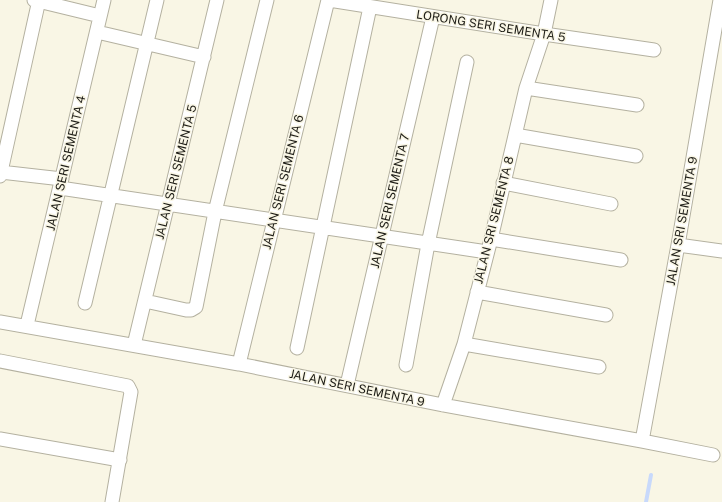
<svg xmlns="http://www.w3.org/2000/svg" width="722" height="502" font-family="'Public Sans',sans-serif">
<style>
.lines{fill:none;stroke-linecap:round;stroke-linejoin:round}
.stream{stroke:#c8d9fb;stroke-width:4}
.minor-casing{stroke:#b4b1a0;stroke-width:15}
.minor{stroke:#fff;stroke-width:13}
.labels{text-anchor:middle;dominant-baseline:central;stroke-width:3;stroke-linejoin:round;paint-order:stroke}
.street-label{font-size:12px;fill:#1d1c16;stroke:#f9f6e5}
</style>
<rect width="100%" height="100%" fill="#f9f6e5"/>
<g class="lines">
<!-- stream -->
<path class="stream" d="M646,502L651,475"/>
<!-- minor casing -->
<g class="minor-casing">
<path id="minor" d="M34,0L100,16
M329,0L544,34L654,50
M97,32L204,57
M526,88L637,105
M515,135L636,156
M0,172L62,179
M0,176L39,0
M503,183L611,204
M60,188L487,252
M491,239L621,260
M678,245L722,251
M477,292L606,315
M145,301L186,310H191L196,307L215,212L267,0
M85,303L157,0
M0,322L239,364L443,405L642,441L713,455
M27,325L104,0
M464,344L599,367
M134,345L217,0
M297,348L370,7
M0,361L128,386L131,392L112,502
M239,364L328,0
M406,365L428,244L467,62
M347,385L433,17
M443,405L464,344L491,239L526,88L544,34L551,0
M0,439L120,460
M642,441L678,245L720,0"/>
</g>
<!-- minor -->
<use href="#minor" class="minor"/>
</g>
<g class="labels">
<!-- street labels -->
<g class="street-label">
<text transform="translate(491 26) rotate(9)">LORONG SERI SEMENTA 5</text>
<text transform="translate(66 163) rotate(-77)">JALAN SERI SEMENTA 4</text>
<text transform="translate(176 172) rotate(-76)">JALAN SERI SEMENTA 5</text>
<text transform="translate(283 182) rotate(-76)">JALAN SERI SEMENTA 6</text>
<text transform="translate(390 201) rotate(-77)">JALAN SERI SEMENTA 7</text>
<text transform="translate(494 220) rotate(-76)">JALAN SRI SEMENTA 8</text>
<text transform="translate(682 221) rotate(-80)">JALAN SRI SEMENTA 9</text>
<text transform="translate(357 388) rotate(12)">JALAN SERI SEMENTA 9</text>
</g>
</g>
</svg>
